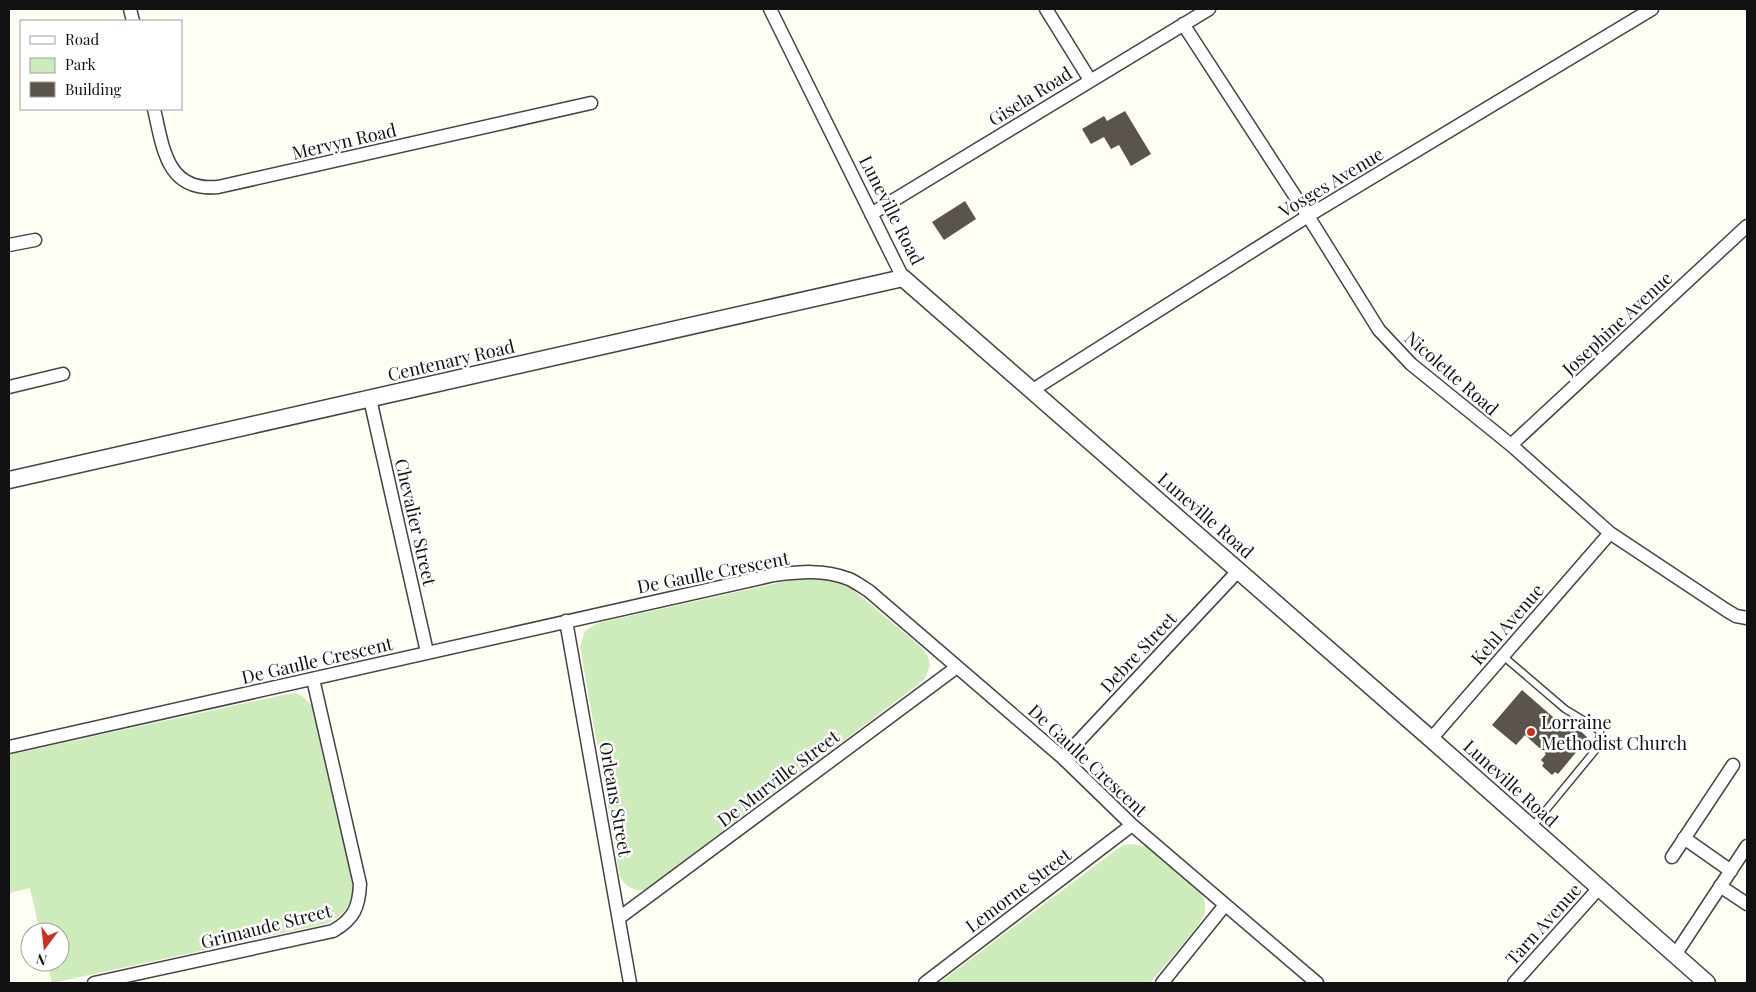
<svg xmlns="http://www.w3.org/2000/svg" width="1756" height="992" font-family="'Playfair Display',serif">
<style>
.green{fill:#ceecbb}
.building{fill:#5a544c}
.lines{fill:none;stroke-linecap:round;stroke-linejoin:round}
.service-casing{stroke:#444;stroke-width:9}
.minor-casing{stroke:#444;stroke-width:15}
.tertiary-casing{stroke:#444;stroke-width:19}
.service{stroke:#fff;stroke-width:6}
.minor{stroke:#fff;stroke-width:12}
.tertiary{stroke:#fff;stroke-width:16}
.poi-dot{fill:#c83121;stroke:#fff;stroke-width:2}
.labels{text-anchor:middle;dominant-baseline:central;stroke-width:5;stroke-linejoin:round;paint-order:stroke}
.street-label{font-size:18px;fill:#111;stroke:#fff}
.poi-label{font-size:18px;fill:#111;stroke:#fff;text-anchor:start}
</style>
<rect width="100%" height="100%" fill="#fffef5"/>
<!-- green -->
<path class="green" d="M805,577L829,579L851,588L921,647L928,656L930,666L925,679L652,887C639,894 627,889 620,877L580,646L585,631L598,623Z
M295,693L302,696L314,707L353,882C355,903 344,916 325,924L52,983L47,962H60V932H40L30,888L9,893V755L287,694Z
M1132,844L1148,847L1201,891C1204,898 1206,904 1205,911C1204,924 1160,970 1150,983H939L1116,850L1123,845Z"/>
<!-- building -->
<path class="building" d="M1125,111L1151,154L1131,166L1119,145L1111,149L1104,137L1091,144L1082,129L1104,116L1107,121Z
M965,201L976,219L944,240L932,222Z
M1522,690L1568,730L1573,724L1588,738L1558,774L1555,772L1552,775L1542,766L1544,763L1541,760L1546,754L1525,735L1516,745L1492,725Z"/>
<g class="lines">
<!-- service casing -->
<g class="service-casing">
<path id="service" d="M1503,656L1565,709L1595,727L1600,732L1598,747L1532,827"/>
</g>
<!-- minor casing -->
<g class="minor-casing">
<path id="minor" d="M130,9L133,21
M770,9L903,278
M1046,9L1090,80
M1183,24L1308,216L1379,330L1411,364L1511,445L1610,533L1726,610L1736,616L1747,618
M154,109C163,147 166,192 218,187L591,103
M871,214L1209,9
M9,245L35,240
M9,387L63,374
M1031,391L1308,216L1652,9
M370,399L427,652
M1511,445L1747,226
M566,621L630,983
M1431,739L1610,533
M9,747L774,575C799,572 824,569 849,579C856,582 862,587 869,591L1063,758L1132,825L1317,983
M1063,758L1239,570
M1684,838L1731,871
M1672,857L1733,765
M1720,886L1747,904
M619,918L957,667
M1675,955L1747,846
M94,983L333,931C354,919 359,907 360,884L313,679
M925,983L1132,825
M1162,983L1225,905
M1514,983L1599,888"/>
</g>
<!-- tertiary casing -->
<g class="tertiary-casing">
<path id="tertiary" d="M9,480L903,278L1431,739L1707,983"/>
</g>
<!-- service -->
<use href="#service" class="service"/>
<!-- minor -->
<use href="#minor" class="minor"/>
<!-- tertiary -->
<use href="#tertiary" class="tertiary"/>
</g>
<!-- markers -->
<circle class="poi-dot" cx="1531" cy="732" r="5"/>
<g class="labels">
<!-- street labels -->
<g class="street-label">
<text transform="translate(1030 96) rotate(-32)">Gisela Road</text>
<text transform="translate(344 141) rotate(-13)">Mervyn Road</text>
<text transform="translate(1331 182) rotate(-31)">Vosges Avenue</text>
<text transform="translate(892 210) rotate(63)">Luneville Road</text>
<text transform="translate(1617 323) rotate(-43)">Josephine Avenue</text>
<text transform="translate(451 360) rotate(-13)">Centenary Road</text>
<text transform="translate(1452 373) rotate(41)">Nicolette Road</text>
<text transform="translate(1206 515) rotate(41)">Luneville Road</text>
<text transform="translate(416 522) rotate(77)">Chevalier Street</text>
<text transform="translate(713 572) rotate(-11)">De Gaulle Crescent</text>
<text transform="translate(1507 624) rotate(-49)">Kehl Avenue</text>
<text transform="translate(1138 652) rotate(-47)">Debre Street</text>
<text transform="translate(317 660) rotate(-13)">De Gaulle Crescent</text>
<text transform="translate(1088 760) rotate(43)">De Gaulle Crescent</text>
<text transform="translate(778 778) rotate(-37)">De Murville Street</text>
<text transform="translate(1511 783) rotate(42)">Luneville Road</text>
<text transform="translate(616 799) rotate(80)">Orleans Street</text>
<text transform="translate(1018 890) rotate(-37)">Lemorne Street</text>
<text transform="translate(1543 924) rotate(-48)">Tarn Avenue</text>
<text transform="translate(266 926) rotate(-14)">Grimaude Street</text>
</g>
<!-- poi labels -->
<g class="poi-label">
<text x="1541" y="722">Lorraine<tspan x="1541" dy="21">Methodist Church</tspan></text>
</g>
</g>
<!-- border -->
<rect width="1756" height="992" fill="none" stroke="#111111" stroke-width="20"/>
<!-- legend -->
<rect x="20" y="20" width="162" height="90" fill="#ffffff" stroke="#a0a0a0"/>
<rect x="30" y="36" width="25" height="8" fill="#ffffff" stroke="#a0a0a0"/>
<text x="65" y="45" font-size="15" fill="#111111">Road</text>
<rect x="30" y="58" width="25" height="15" fill="#ceecbb" stroke="#a0a0a0"/>
<text x="65" y="70" font-size="15" fill="#111111">Park</text>
<rect x="30" y="82" width="25" height="15" fill="#5a544c" stroke="#a0a0a0"/>
<text x="65" y="95" font-size="15" fill="#111111">Building</text>
<!-- north arrow -->
<g transform="translate(45 947) rotate(195)"><circle r="24" fill="#ffffff" stroke="#a0a0a0"/>
<path d="M0-4L9 19L0 12L-9 19Z" fill="#c83121"/>
<text y="-8" font-size="14" font-weight="bold" text-anchor="middle" fill="#111111">N</text>
</g>
</svg>
